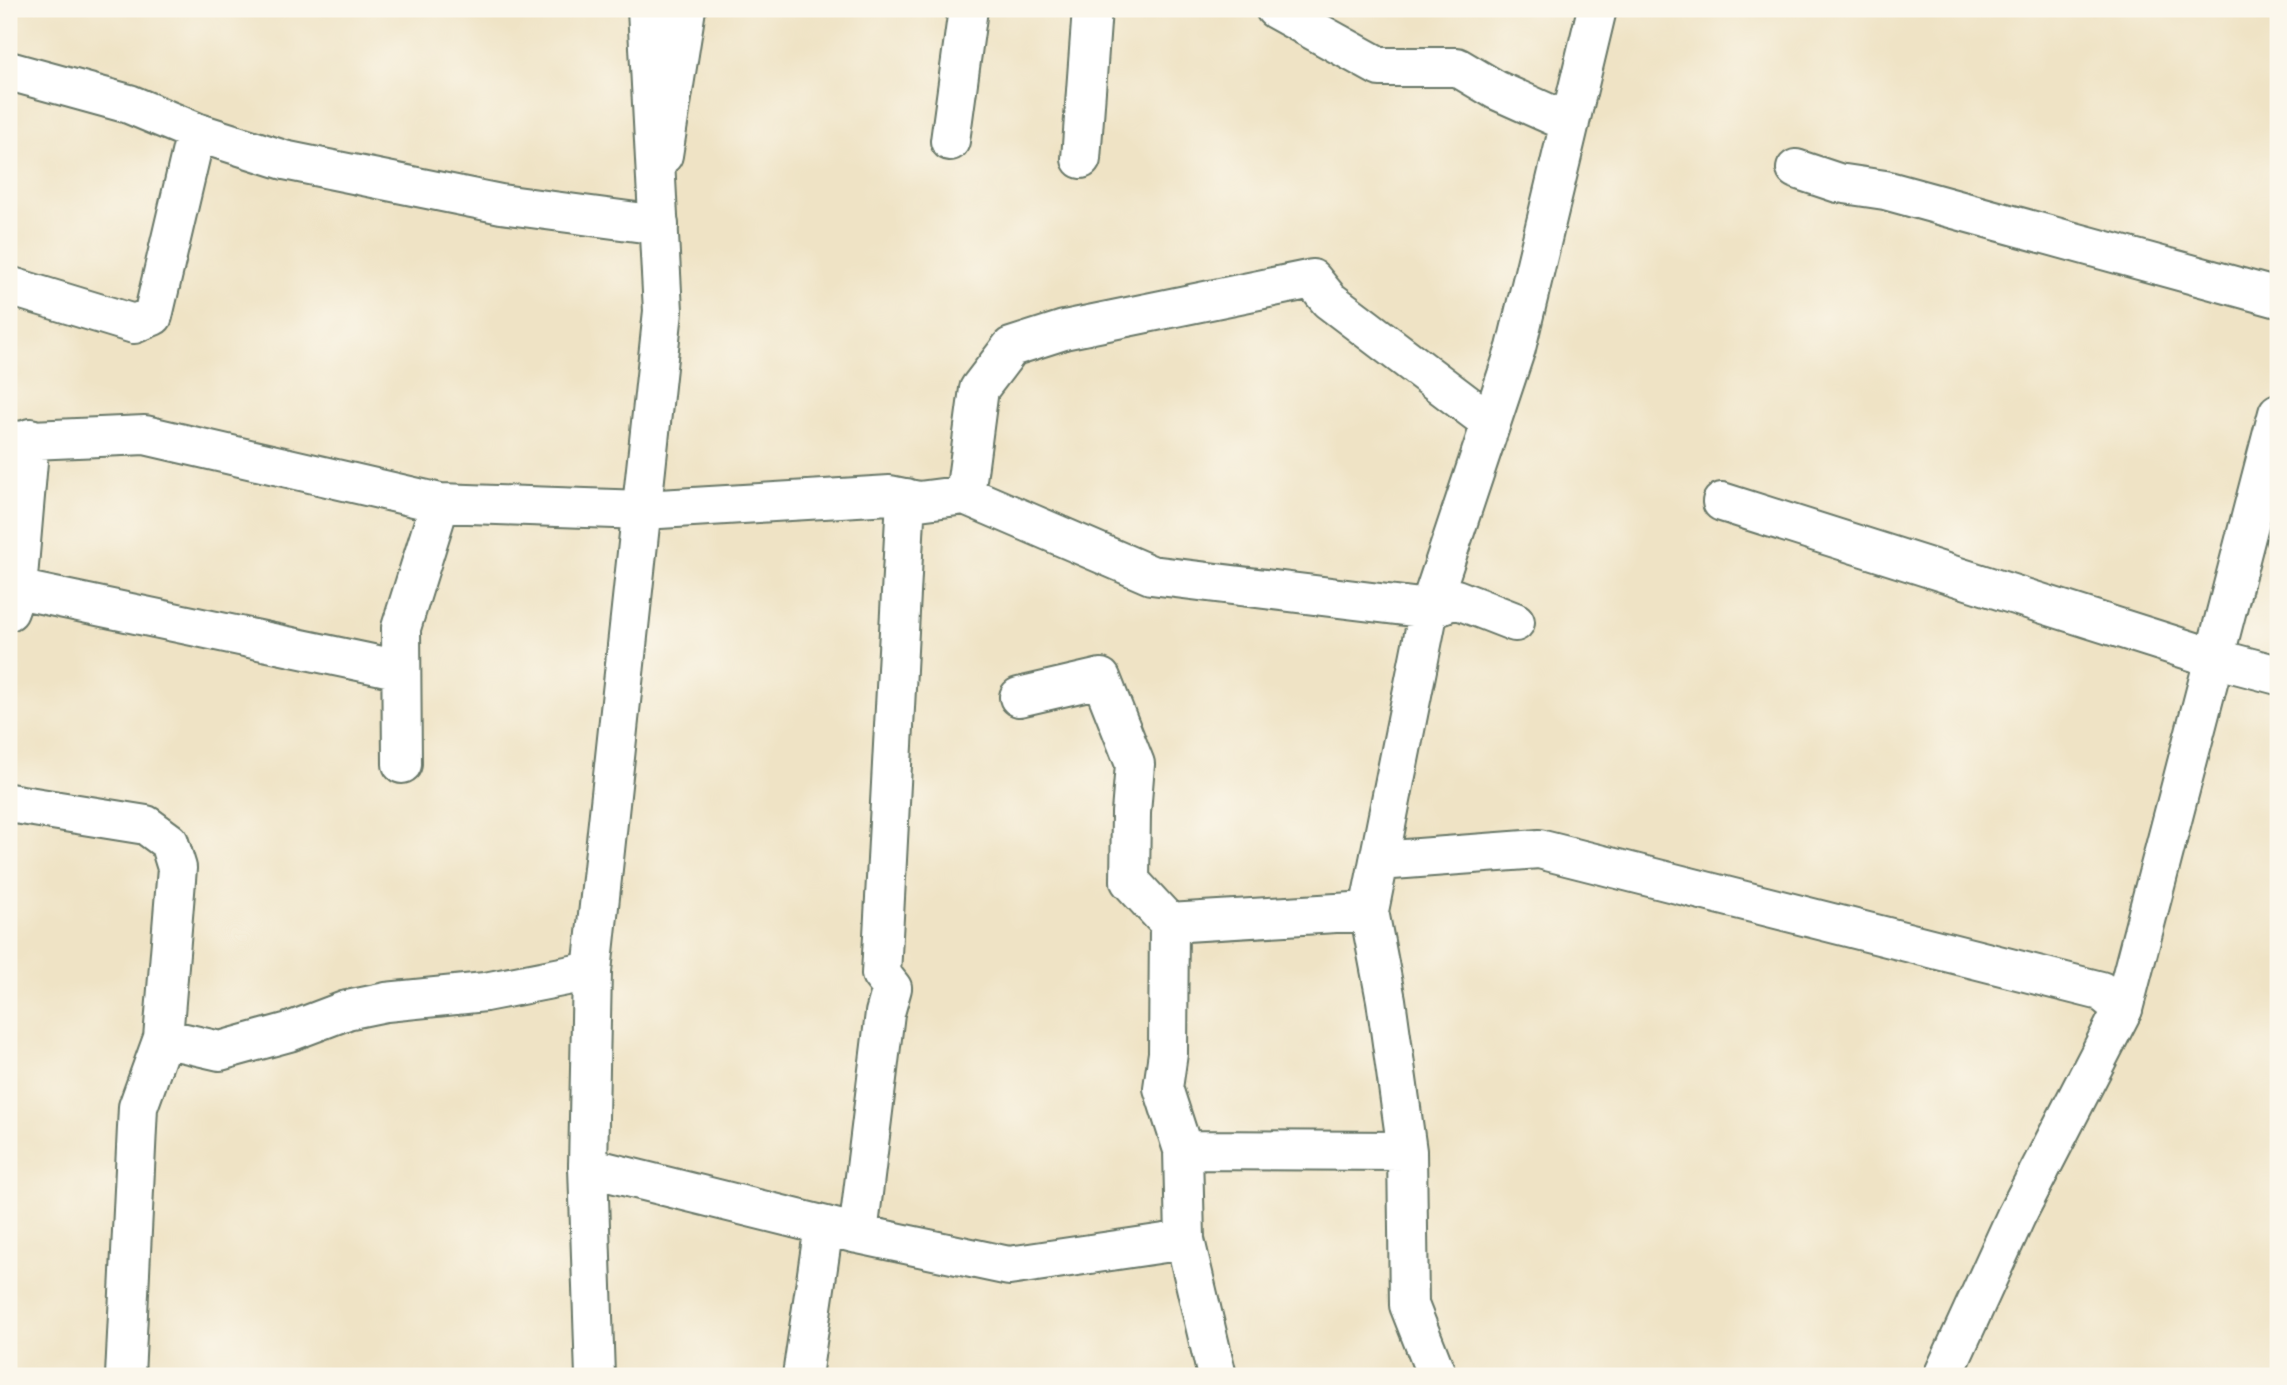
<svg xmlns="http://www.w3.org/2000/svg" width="2287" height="1385" font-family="Kalam,sans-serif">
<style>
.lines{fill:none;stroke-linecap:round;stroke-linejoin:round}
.minor-casing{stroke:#687767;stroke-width:42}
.tertiary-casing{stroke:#687767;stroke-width:42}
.minor{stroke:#fff;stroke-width:38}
.tertiary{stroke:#fff;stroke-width:38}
</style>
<rect width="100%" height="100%" fill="#fbf7ec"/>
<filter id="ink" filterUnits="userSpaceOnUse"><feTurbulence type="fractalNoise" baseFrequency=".0143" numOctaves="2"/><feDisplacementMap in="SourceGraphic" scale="14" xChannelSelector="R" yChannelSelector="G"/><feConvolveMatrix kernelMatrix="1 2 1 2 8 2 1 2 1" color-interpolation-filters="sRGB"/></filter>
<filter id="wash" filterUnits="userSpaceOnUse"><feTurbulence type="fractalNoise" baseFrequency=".00686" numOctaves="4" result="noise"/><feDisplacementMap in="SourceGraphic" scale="28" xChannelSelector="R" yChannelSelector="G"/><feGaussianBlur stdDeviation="1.57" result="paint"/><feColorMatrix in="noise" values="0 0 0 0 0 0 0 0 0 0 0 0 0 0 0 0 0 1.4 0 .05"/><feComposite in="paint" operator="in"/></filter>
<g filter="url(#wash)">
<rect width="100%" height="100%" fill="#efe3c5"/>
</g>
<g filter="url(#ink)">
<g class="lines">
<!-- minor casing -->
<g class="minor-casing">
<path id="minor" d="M1275,9L1380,67H1457L1496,90L1570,123
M9,71L129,104L196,132L284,160L501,204L659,225
M950,141L968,9
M663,155L686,9
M1081,159L1092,9
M1796,169L1838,183L1885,190L2278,298
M9,286L134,324L153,316L196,132
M9,441L145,435L440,503L643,510L890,495L919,501L965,495L1151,575L1429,609L1456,599L1515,622
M965,495L979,389L1011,347L1064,330L1312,279L1329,300L1491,423
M1722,502L2217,659L2278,675
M17,589L401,670
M9,611L17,589L30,438
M1019,697L1101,678L1135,764L1131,813L1130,881L1169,923L1168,1053L1163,1088L1183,1150L1185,1240L1217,1376
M402,764L401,628L440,503
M9,803L146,825L169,842L177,868L163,1038L138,1107L125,1376
M1379,861L1539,849L2101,991L2123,1009
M1169,923L1369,911
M163,1038L220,1051L289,1032L347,1010L386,1002L485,992L592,971
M1183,1150L1407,1151
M588,1167L858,1234L1009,1266L1185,1240
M858,1234L885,1013L892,988L881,974L906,498
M802,1376L824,1226
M1437,1376L1409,1305L1407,1151L1386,1000L1369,911L1429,609L1516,348L1597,9"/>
</g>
<!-- tertiary casing -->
<g class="tertiary-casing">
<path id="tertiary" d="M595,1376L588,1167L592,971L663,311L647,9
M1943,1376L2016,1216L2123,1009L2278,413"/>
</g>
<!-- minor -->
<use href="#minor" class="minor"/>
<!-- tertiary -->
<use href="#tertiary" class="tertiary"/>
</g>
</g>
<!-- margin -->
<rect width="2287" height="1385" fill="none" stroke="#fbf7ec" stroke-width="35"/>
</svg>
